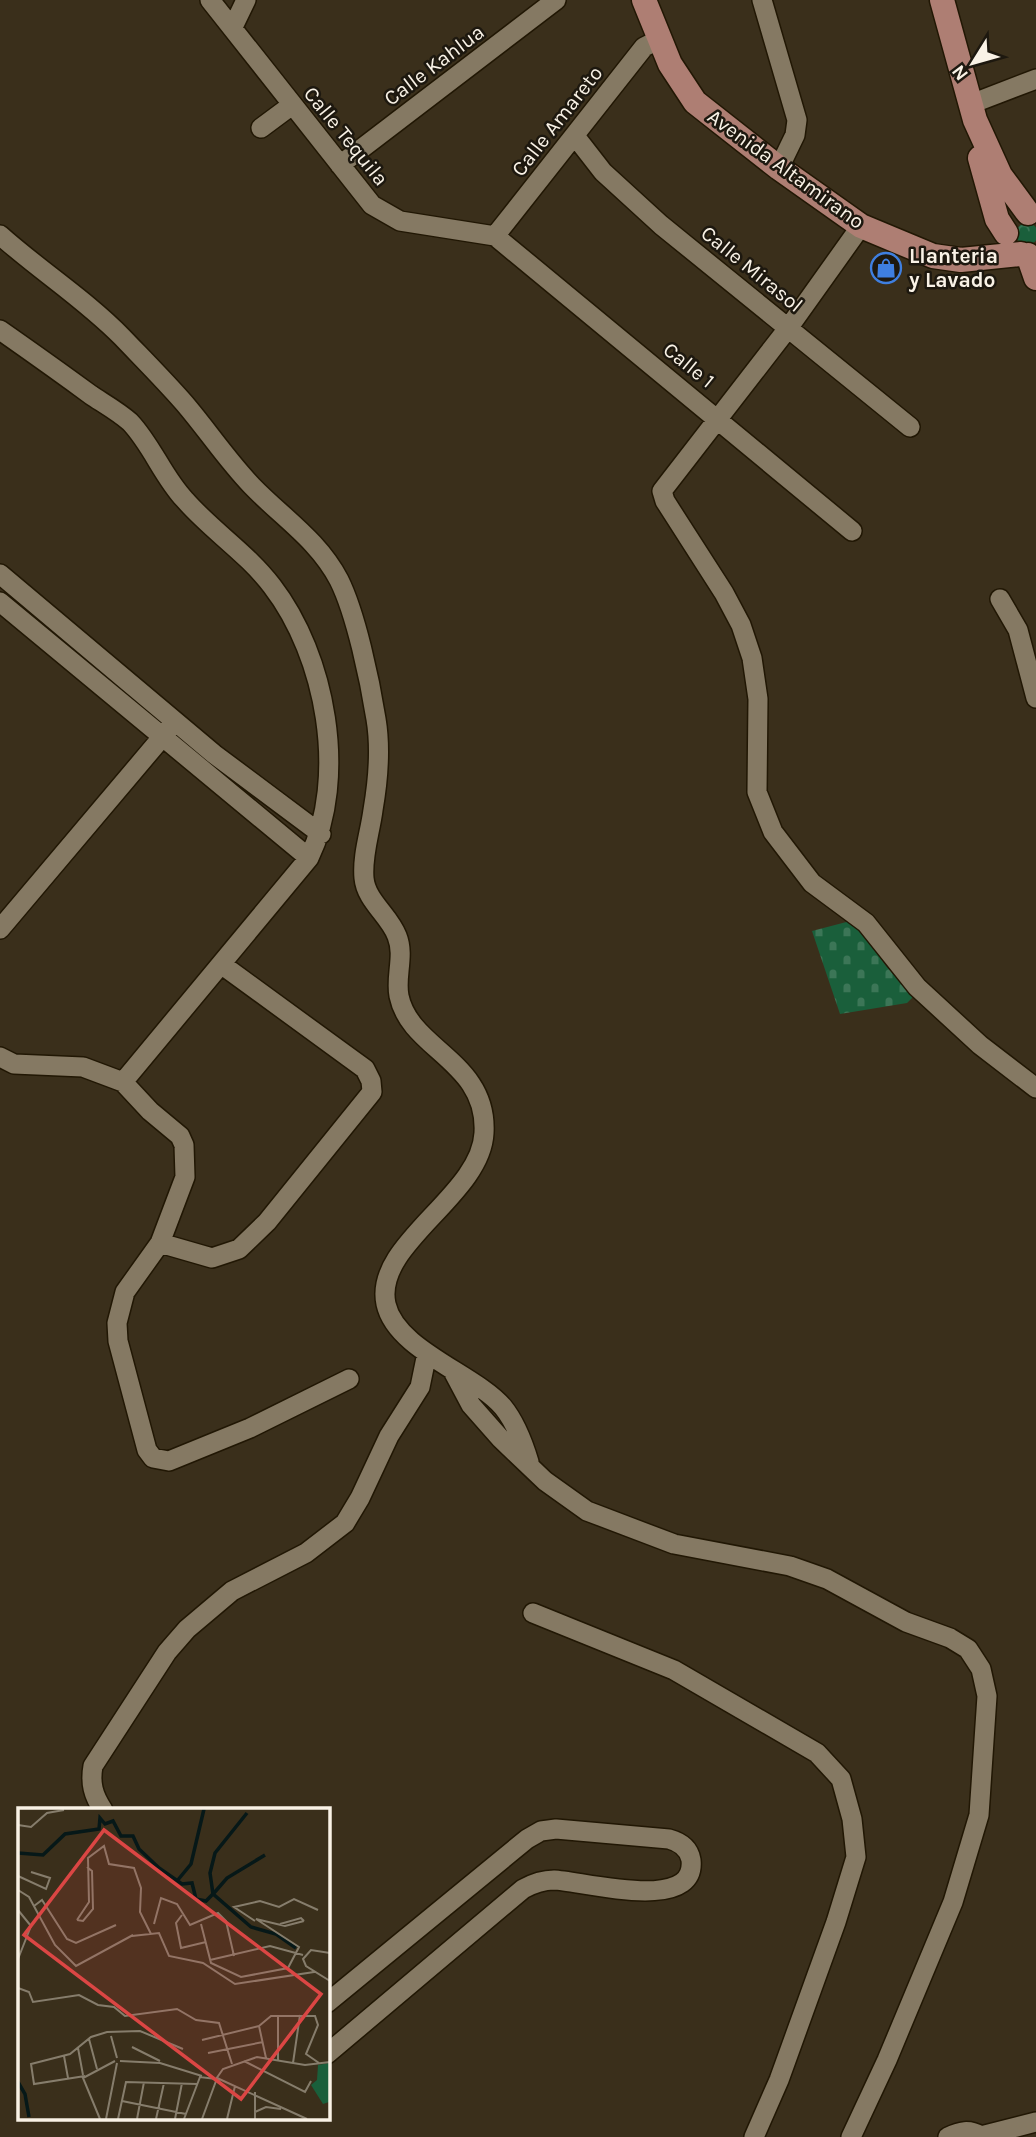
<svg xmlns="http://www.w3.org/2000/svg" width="1036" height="2137" font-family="Karla,sans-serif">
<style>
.cemetery{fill:url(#cemetery-stones)}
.park{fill:url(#park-crowns)}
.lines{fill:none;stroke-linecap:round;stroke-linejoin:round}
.minor-casing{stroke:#211704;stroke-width:22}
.major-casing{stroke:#211704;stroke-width:27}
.minor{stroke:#857963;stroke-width:19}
.major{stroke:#ae7e73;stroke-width:24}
.labels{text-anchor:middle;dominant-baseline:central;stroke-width:5;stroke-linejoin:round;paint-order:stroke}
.street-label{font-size:21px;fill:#f9f2e6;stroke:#1d180f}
.poi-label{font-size:21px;font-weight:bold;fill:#f9f2e6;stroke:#1d180f;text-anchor:start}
.inset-river{fill:none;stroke:#061818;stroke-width:3.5}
.inset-road{fill:none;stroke:#867d6c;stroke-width:2}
.view{fill:#db4644;fill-opacity:0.15;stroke:#db4644;stroke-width:3.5}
.inset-edge{fill:none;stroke:#f9f2e6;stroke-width:3.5}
</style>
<defs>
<pattern id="cemetery-stones" width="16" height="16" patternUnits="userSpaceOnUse" patternTransform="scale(1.75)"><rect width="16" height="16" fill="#1a5f3b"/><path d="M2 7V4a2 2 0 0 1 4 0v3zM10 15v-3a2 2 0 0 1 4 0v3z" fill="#3c7657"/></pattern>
<pattern id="park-crowns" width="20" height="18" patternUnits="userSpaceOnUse" patternTransform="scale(1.75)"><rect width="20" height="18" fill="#1a5f3b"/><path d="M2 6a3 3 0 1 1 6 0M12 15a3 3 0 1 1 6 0" fill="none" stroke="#3c7657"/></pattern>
</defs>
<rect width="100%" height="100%" fill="#3a2f1b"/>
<!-- cemetery -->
<path class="cemetery" d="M854,920L886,966L913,997L907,1003L840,1014L812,931Z"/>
<!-- park -->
<path class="park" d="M1016 234a11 11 0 1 1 22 0a11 11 0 1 1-22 0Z"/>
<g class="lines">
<!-- minor casing -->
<g class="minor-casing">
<path id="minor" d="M210,0L372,205L400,221L495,236
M762,0L797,120L795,135L779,168
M233,27L246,0
M971,104L1036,79
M261,128L292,105
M575,136L603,172L661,225L910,427
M340,165L556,0
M861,226L789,327L662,491L665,501L724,593L741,625L752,658L758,699L757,792L773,832L812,883L866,923L917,987L980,1045L1036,1088
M0,235C39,270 86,300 122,337C143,359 165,381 185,404C208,431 227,460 252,486C283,518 318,540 339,580C356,614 370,681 376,719C381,749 378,781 373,810C370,833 362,855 364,878C366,901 389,915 397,936C405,956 395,976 399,996C410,1050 488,1061 484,1133C481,1196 373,1244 386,1304C396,1350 475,1374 503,1407C516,1423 523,1442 529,1462
M495,236L852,531
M495,236L644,47L658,40
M0,330C30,351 61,373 91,395C103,403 119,412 130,422C152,445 163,477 185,500C212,531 247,553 272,586C326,656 348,777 309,858L123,1082
M0,574L214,754L321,834
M1000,599L1018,630L1036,698
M0,602L309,858
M0,929L169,729
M0,1057L14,1064L83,1067L123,1082L150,1111L180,1136L184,1145L185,1177L160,1243L125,1292L117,1323L118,1341L147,1450L153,1458L169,1461L250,1428L349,1379
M160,1243L212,1258L239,1249L267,1222L372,1092L371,1081L365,1069L221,964
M454,1373L471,1405L501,1439L545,1481L587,1511L674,1544L790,1566L827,1579L906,1622L950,1638L968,1649L981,1669L987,1696L979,1815L953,1902L887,2060L851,2137
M533,1613L674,1670L817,1753L841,1779L852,1819L856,1857L836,1922L779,2080L754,2137
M103,1810C93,1795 90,1783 93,1766L167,1652L187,1629L232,1591L306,1553L345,1523L360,1498L389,1436L420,1387L427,1353
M327,2003L527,1839L541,1831L556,1829L669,1839C680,1842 689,1848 691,1860C697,1914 582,1881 554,1880C543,1880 532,1884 523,1889L327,2054
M948,2137C960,2131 969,2129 981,2136L1036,2122"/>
</g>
<!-- major casing -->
<g class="major-casing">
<path id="major" d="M644,0L670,64L695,102L779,168L861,226L933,256L961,260L1021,254
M942,0L975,120L1000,175L1028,213
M980,158L997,219L1006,233
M1028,255L1036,278"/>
</g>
<!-- minor -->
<use href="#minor" class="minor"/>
<!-- major -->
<use href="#major" class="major"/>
</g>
<!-- icons -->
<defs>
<g id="shop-ring" transform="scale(1.575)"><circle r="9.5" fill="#1d180f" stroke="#3f7fe0" stroke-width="1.5"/><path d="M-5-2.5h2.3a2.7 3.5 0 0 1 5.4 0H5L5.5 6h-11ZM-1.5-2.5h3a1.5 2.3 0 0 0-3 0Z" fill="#3f7fe0"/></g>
</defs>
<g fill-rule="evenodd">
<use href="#shop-ring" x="886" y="268"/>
</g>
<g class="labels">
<!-- street labels -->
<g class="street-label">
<text transform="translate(434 65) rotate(-37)">Calle Kahlua</text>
<text transform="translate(557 121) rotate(-52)">Calle Amareto</text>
<text transform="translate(346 136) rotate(51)">Calle Tequila</text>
<text transform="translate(786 169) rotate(36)">Avenida Altamirano</text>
<text transform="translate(752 269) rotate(39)">Calle Mirasol</text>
<text transform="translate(689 365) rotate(39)">Calle 1</text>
</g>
<!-- poi labels -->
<g class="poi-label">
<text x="909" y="256">Llanteria<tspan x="909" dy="24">y Lavado</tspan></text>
</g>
</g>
<!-- overview -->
<g transform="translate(18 1808)">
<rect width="312" height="312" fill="#3a2f1b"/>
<path d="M311,255V294L305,296L293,277L299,272L300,257Z" fill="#1a5f3b"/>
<path class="inset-river" d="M0,45L25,47L47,26L81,21L82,10L87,16L95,13L103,28H115L121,41L141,60L164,76L174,75L178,91L188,93L195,86L233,119L258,126L278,140M159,73L173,56L186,1M196,85L209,70L247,47M195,86L192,65L197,45L229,5M0,274L7,286L11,309"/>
<path class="inset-road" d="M0,17L13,19L29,5L46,2M0,68L28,81L32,70L13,64M0,82L11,89L37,137L58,158L115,127M16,98L24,92L49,131L58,135L98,117M0,102L13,118L0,151M164,107L158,115L163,140L188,134M59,112L71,94L70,50L86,38L91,56L116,60L123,80L122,104L133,126M59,112L65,113L75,101L74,63L69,59M237,113L216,99L242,93L261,99L276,91L300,102M136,116L143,90L159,96L172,117L200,105L208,113L216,148M183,116L193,155L223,169L270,160L281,139L238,111L267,118L286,113M262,116L283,110L286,113M114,128L141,125L151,148L185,155L217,176L296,164M312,145L293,142L285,151L288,158L312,173M192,152L252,138L285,147M0,180L11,184L15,194L61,187L80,197L96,199L107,208L159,201L178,212L201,215L214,256M241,218L253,208H297L300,217L288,246L301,255M241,218L248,250M93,228L99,250M71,231L79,261M184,232L241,218M114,239L142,253M60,240L65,267M190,245L245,234M46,248L50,270M260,252V208M102,253L142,255L184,268M226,253L287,284L293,273M275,255L282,207M67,268L16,276L13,256L52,246L73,229L89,224L122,223L165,241M199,270L289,311M202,274L198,271L205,261L239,249L287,257L312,254M237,284V311M104,293L168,306M237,304L248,299L263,301M82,311L65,270L97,253M88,311L99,255M100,311L108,274L179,276M119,311L126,274M138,311L146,275M157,311L164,275M166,311L182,269L198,271M184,311L198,273M209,311L217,278"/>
<path class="view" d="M86,22L303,186L223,291L6,127Z"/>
<rect width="312" height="312" class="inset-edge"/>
</g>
<!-- north arrow -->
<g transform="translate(973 63) rotate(233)" stroke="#1d180f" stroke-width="5" paint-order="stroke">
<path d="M0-5L12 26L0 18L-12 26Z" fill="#f9f2e6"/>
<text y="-10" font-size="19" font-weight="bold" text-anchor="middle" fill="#f9f2e6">N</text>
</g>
</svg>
